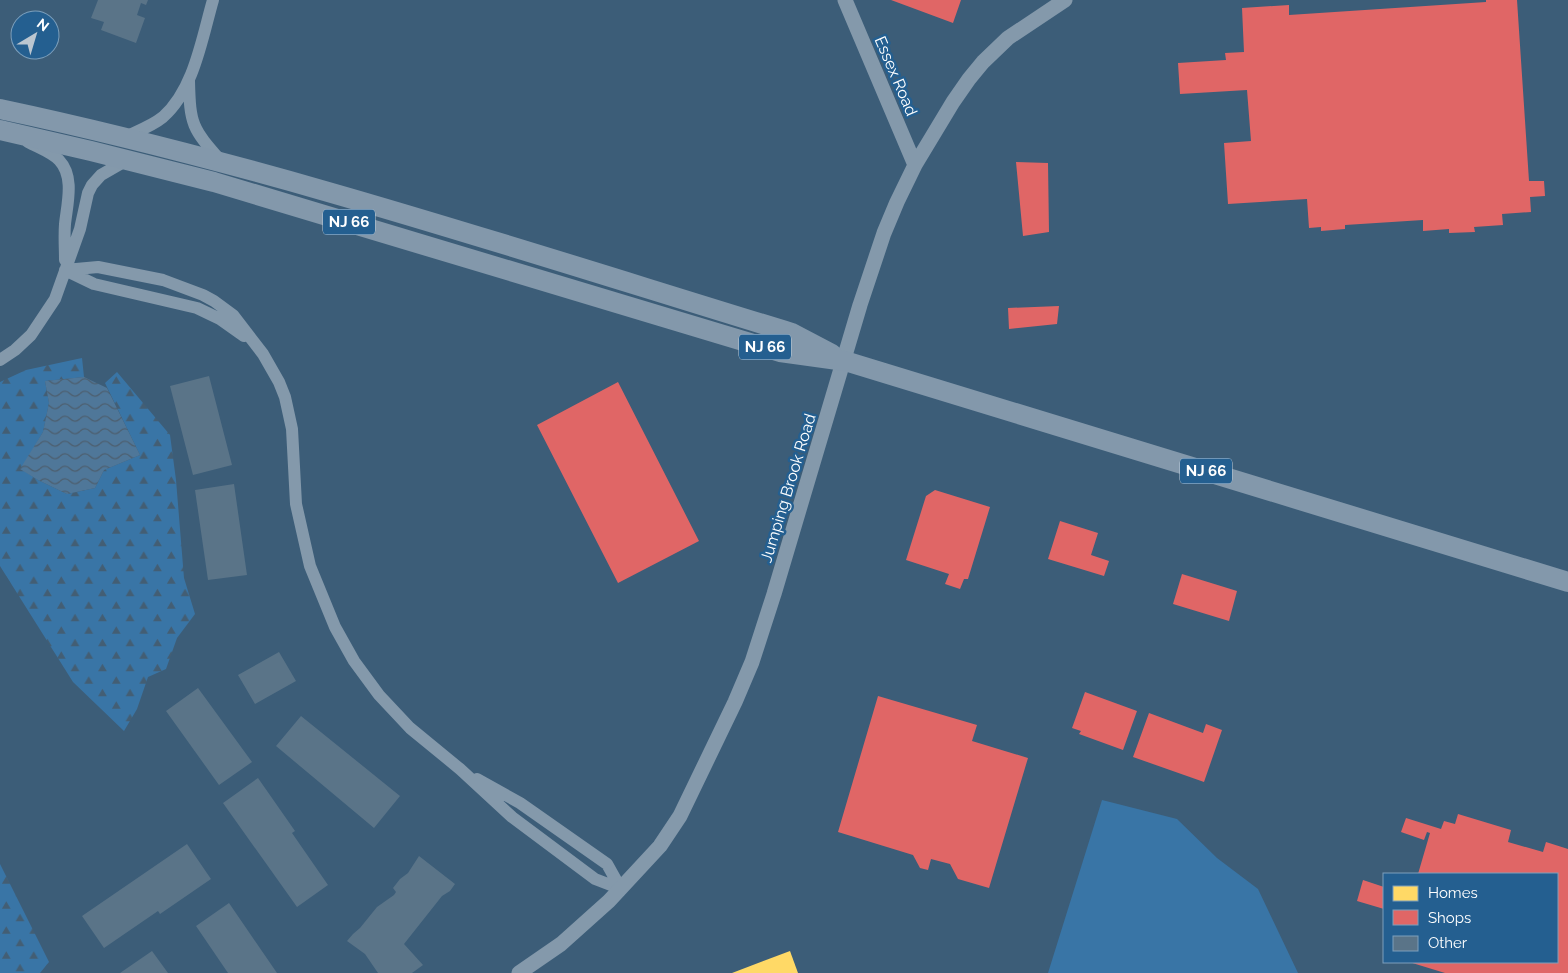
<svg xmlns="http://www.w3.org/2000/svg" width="1568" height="973" font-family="Raleway,sans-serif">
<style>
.green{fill:#3975a6}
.forest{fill:url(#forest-firs)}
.water{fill:url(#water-waves)}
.homes{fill:#ffd966}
.shops{fill:#e06666}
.building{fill:#5a7488}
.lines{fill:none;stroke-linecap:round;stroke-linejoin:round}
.minor{stroke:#8499ab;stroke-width:12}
.tertiary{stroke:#8499ab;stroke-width:15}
.trunk{stroke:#8398ab;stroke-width:20}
.labels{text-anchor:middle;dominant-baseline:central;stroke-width:5;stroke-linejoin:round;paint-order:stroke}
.shield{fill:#245f90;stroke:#bdcfde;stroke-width:1}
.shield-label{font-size:15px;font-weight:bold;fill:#fff}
.street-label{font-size:16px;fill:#fff;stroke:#245f90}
</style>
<defs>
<pattern id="forest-firs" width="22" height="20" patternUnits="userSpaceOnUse" patternTransform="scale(1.25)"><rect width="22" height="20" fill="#3975a6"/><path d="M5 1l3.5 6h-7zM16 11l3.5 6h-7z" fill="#435e74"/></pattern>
<pattern id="water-waves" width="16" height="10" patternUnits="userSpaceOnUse" patternTransform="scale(1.25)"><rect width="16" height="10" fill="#4f7799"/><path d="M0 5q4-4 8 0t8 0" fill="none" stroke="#4d5f6f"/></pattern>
</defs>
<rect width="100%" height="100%" fill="#3c5d78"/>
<!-- green -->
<path class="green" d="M1102,800L1177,819L1217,858L1258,889L1298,973H1048Z"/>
<!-- forest -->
<path class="forest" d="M82,358L84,377L45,381L49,403L43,432L21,469L38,480L67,494L95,488L104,470L140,455L105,383L117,372L170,435L176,480L184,578L195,614L177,638L166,669L148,677L137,709L124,731L73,682L0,566V382L26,370Z
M0,864L49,962L40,973H0Z"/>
<!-- water -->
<path class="water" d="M84,377L107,388L140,455L104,470L95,488L67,494L38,480L20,469L43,432L49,403L45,381Z"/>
<!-- homes -->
<path class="homes" d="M790,951L798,973H732Z"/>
<!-- shops -->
<path class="shops" d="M891,0H961L953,23Z
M1486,0H1517L1529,181H1544L1545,196L1530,197L1531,212L1502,214L1503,225L1474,227L1475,232L1449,233V229L1423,231V220L1345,225V229L1321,231V227L1309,228L1307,199L1228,204L1224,143L1251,141L1247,90L1180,94L1178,63L1226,60L1225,53L1244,52L1242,8L1289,5V15L1486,2Z
M1016,162L1048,163L1049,232L1023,236Z
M1059,306L1057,324L1009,329L1008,308Z
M618,382L699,541L618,583L537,425Z
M935,490L990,507L968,579H964L960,589L945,584L949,574L906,560L926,496Z
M1060,521L1098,533L1091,555L1109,561L1104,576L1048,559Z
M1182,574L1237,591L1229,621L1173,604Z
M1085,692L1137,711L1123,750L1079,734L1081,731L1072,728Z
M878,696L977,725L972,741L1028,758L989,888L958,879L950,864L931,859L928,870L920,868L913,855L838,832Z
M1149,713L1203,733L1206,724L1222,730L1204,782L1133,757Z
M1458,814L1511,830L1508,842L1543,852L1546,842L1568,849V973H1445L1409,962H1557V874H1418L1430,833L1427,832L1424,840L1401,832L1406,818L1441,829L1444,821L1455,824Z
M1363,880L1384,887V909L1357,901Z"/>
<!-- building -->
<path class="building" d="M98,0H148L146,5L141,3L137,15L145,18L136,43L101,30L104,22L91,18Z
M209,376L232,465L193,475L170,386Z
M234,484L247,575L208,580L195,490Z
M279,652L296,681L255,704L238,675Z
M198,688L252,762L219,785L166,711Z
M301,716L400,796L374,828L276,746Z
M258,778L295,831L292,833L328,885L297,907L223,803Z
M187,844L211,879L160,914L158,911L104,948L82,916Z
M419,856L455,884L450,891L442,896L404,944L423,965L412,973H378L365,954L347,941L353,934L360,928L377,907L394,895L396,892L393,888L400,879L408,873Z
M229,903L277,973H228L196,926Z
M152,951L168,973H120Z"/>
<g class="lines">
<!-- minor -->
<path class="minor" d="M189,81C190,125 192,128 221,161
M125,137C138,131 152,126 163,117C194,90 202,38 213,0
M28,142C39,148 51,152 59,160C75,177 67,204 65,224C64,236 65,248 65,260
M65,270L98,267L163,280L203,295L214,301L233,315L263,354L279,382L285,397L292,429L296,504L310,566L335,627L354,661L379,695L410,728L460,769L512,817L595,879L621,889
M65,270L94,284L197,308L220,319L244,336
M0,360L15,350L31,335L55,299L80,229L88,193L92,185L101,175L127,160
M477,779L520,803L607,864L621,889"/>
<!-- tertiary -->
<path class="tertiary" d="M845,0L915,165
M519,973L561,944L609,901L660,846L680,816L735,702L752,662L774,594L860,305L884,233L897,202L915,165L953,102L969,79L983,62L1008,38L1065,0"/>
<!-- trunk -->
<path class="trunk" d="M0,109C269,166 530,253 792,333L832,354
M0,130L91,151L214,182L780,352L845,361L1568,582"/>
</g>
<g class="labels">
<!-- shield labels -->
<g class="shield">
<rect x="323" y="209.5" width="52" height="25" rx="4"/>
<rect x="739" y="334.5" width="52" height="25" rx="4"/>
<rect x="1180" y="458.5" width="52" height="25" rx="4"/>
</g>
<g class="shield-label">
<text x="349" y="222">NJ 66</text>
<text x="765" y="347">NJ 66</text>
<text x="1206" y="471">NJ 66</text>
</g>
<!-- street labels -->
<g class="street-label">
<text transform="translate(896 76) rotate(67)">Essex Road</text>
<text transform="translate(788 488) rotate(-73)">Jumping Brook Road</text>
</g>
</g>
<!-- legend -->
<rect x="1383" y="873" width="175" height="90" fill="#245f90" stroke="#7c9fbc"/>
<rect x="1393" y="886" width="25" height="15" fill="#ffd966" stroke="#7c9fbc"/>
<text x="1428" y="898" font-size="15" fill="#ffffff">Homes</text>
<rect x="1393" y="910" width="25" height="15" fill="#e06666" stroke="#7c9fbc"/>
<text x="1428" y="923" font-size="15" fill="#ffffff">Shops</text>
<rect x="1393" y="936" width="25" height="15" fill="#5a7488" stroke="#7c9fbc"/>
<text x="1428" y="948" font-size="15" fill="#ffffff">Other</text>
<!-- north arrow -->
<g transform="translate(35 35) rotate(38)"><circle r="24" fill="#245f90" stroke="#7c9fbc"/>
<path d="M0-4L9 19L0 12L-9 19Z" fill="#bbc6d0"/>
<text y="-8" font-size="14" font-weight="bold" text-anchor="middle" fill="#ffffff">N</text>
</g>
</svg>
